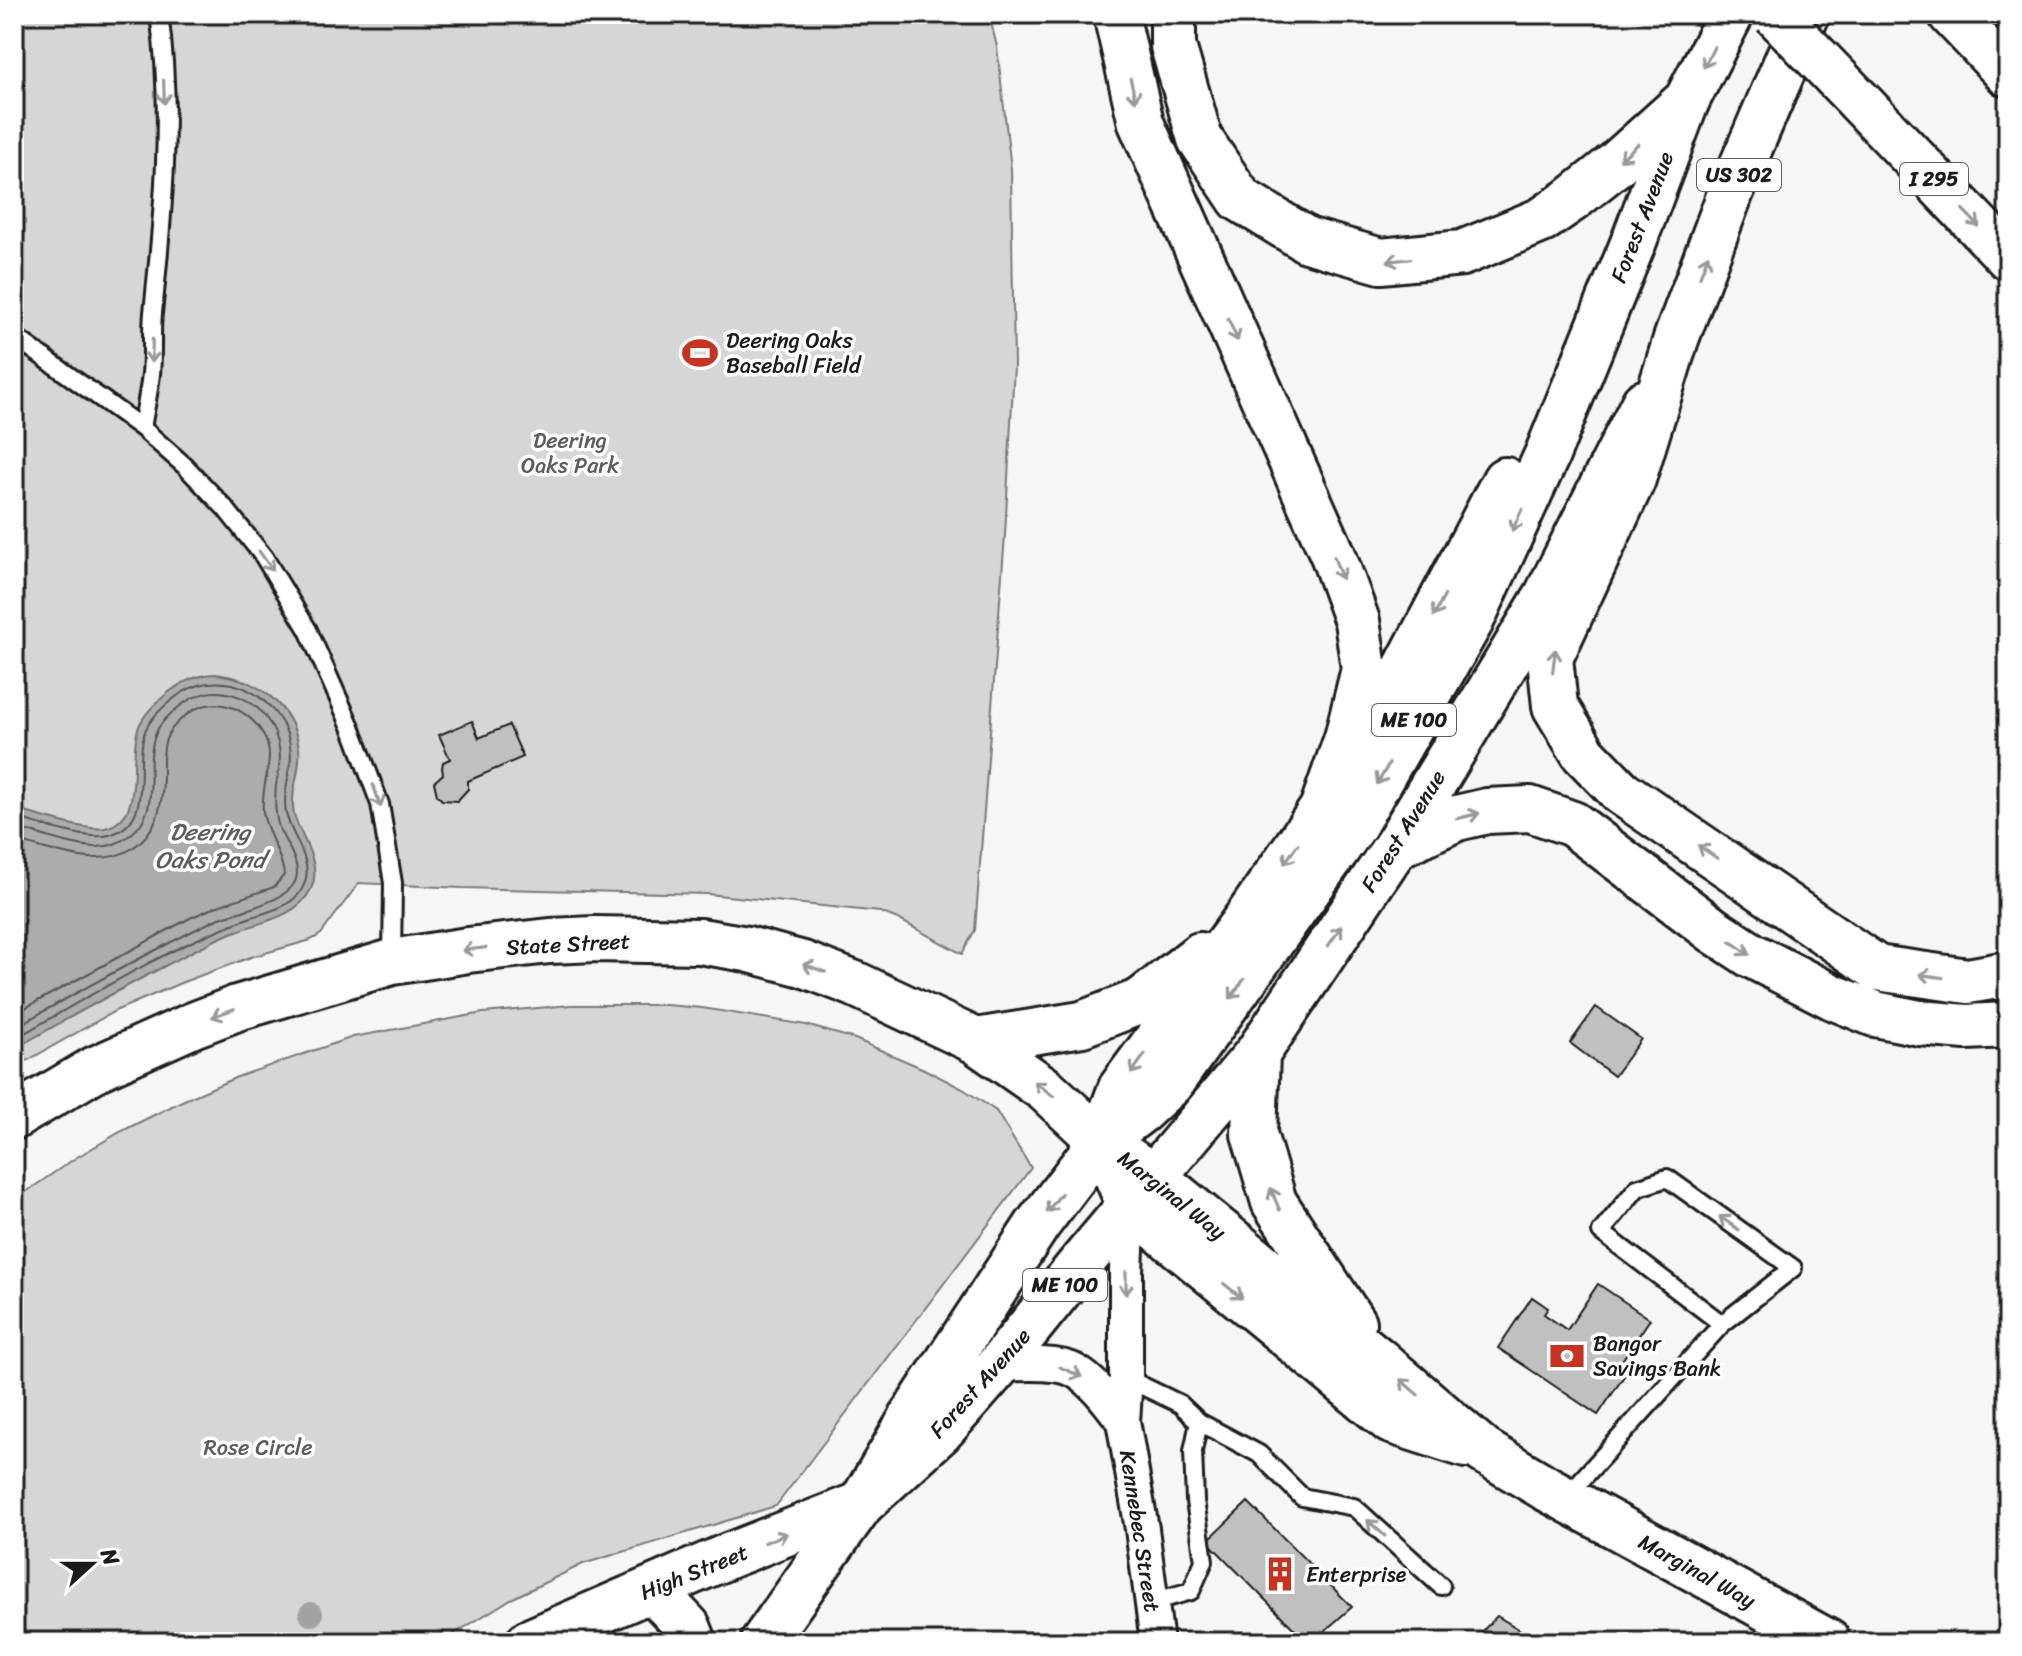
<svg xmlns="http://www.w3.org/2000/svg" width="2022" height="1656" font-family="Sriracha,sans-serif">
<style>
.green{fill:#d6d6d6;stroke:#797979;stroke-width:2}
.water{fill:#acacac;stroke:#727272;stroke-width:2}
.lines{fill:none;stroke-linecap:round;stroke-linejoin:round}
.shore{stroke:#565656;stroke-width:2}
.building{fill:#c0c0c0;stroke:#1c1c1c;stroke-width:2}
.lane-casing{stroke:#1c1c1c;stroke-width:22}
.street-casing{stroke:#1c1c1c;stroke-width:38}
.secondary-casing{stroke:#1c1c1c;stroke-width:50}
.primary-casing{stroke:#1c1c1c;stroke-width:50}
.highway-casing{stroke:#1c1c1c;stroke-width:50}
.lane{stroke:#fff;stroke-width:16}
.street{stroke:#fff;stroke-width:32}
.secondary{stroke:#fff;stroke-width:44}
.primary{stroke:#fff;stroke-width:44}
.highway{stroke:#fff;stroke-width:44}
.highway-bridge-casing{stroke:#1c1c1c;stroke-width:50;stroke-linecap:butt}
.highway-bridge{stroke:#fff;stroke-width:44}
.tree{fill:#a2a2a2}
.oneway{stroke:#999}
.labels{text-anchor:middle;dominant-baseline:central;stroke-width:7;stroke-linejoin:round;paint-order:stroke}
.shield{fill:#fff;stroke:#606060;stroke-width:2}
.shield-label{font-size:20px;font-weight:bold;fill:#1c1c1c}
.street-label{font-size:22px;fill:#1c1c1c;stroke:#fff}
.poi-label{font-size:22px;fill:#1c1c1c;stroke:#fff;text-anchor:start}
.park-label{font-size:22px;fill:#5d5d5d;stroke:#fff}
.water-label{font-size:24px;font-style:italic;fill:#5d5d5d;stroke:#fff}
</style>
<rect width="100%" height="100%" fill="#f6f6f6"/>
<filter id="ink" filterUnits="userSpaceOnUse"><feTurbulence type="fractalNoise" baseFrequency=".0125" numOctaves="2"/><feDisplacementMap in="SourceGraphic" scale="16" xChannelSelector="R" yChannelSelector="G"/><feConvolveMatrix kernelMatrix="1 2 1 2 8 2 1 2 1" color-interpolation-filters="sRGB"/></filter>
<g filter="url(#ink)">
<!-- green -->
<path class="green" d="M14,14H989L997,47L1011,169L1014,366L1005,535L975,930L962,954L898,919L880,912L707,894L462,888L359,883L321,934L311,940L251,957L183,982L115,1011L14,1068Z
M571,1005H666L702,1008L806,1025L855,1039L924,1069L963,1089L996,1111L1031,1168L776,1506L583,1564L511,1599L441,1642H14V1200L77,1157L122,1131L182,1101L237,1077L353,1037L483,1013Z"/>
<!-- water -->
<path class="water" d="M215,674C256,678 293,705 299,748C302,771 289,791 294,814C300,838 323,863 311,889C298,917 261,922 234,932C209,941 187,955 163,967C113,993 63,1021 14,1049V809C35,814 86,832 105,828C146,818 128,761 138,729C143,714 157,702 169,692C184,681 197,675 215,674Z"/>
<g class="lines">
<!-- shore -->
<path class="shore" d="M14,817C37,823 88,841 109,835C157,822 132,763 146,729C153,715 167,703 180,694C196,683 212,680 232,684C266,692 296,729 290,765C288,782 283,796 286,813C290,835 313,859 305,882C297,908 267,911 246,919C167,948 87,998 14,1039
M14,827C36,833 75,847 97,847C109,847 120,843 130,835C164,810 142,766 156,733C160,722 171,713 180,706C196,694 211,689 231,694C266,703 286,740 278,774C274,792 274,810 279,828C285,843 301,862 296,879C289,902 238,911 217,919C197,928 178,939 158,949C109,974 62,1001 14,1028
M14,840C50,849 97,870 131,849C158,832 163,804 163,775C163,763 162,750 166,739C171,725 193,707 207,705C237,699 270,728 269,757C268,776 261,792 263,812C266,834 282,853 284,875L274,887L215,907L190,918L14,1014"/>
</g>
<!-- building -->
<path class="building" d="M472,721L479,738L509,725L523,757L468,781V789L457,801L442,800L437,795L434,782L443,774L442,768L443,762L450,759L439,735Z
M1596,1007L1641,1039L1614,1076L1570,1043Z
M1598,1284L1650,1319L1619,1365L1628,1370L1598,1415L1498,1348L1532,1297L1548,1308L1544,1314L1567,1330Z
M1248,1502L1352,1607L1312,1642H1307L1207,1541Z
M1497,1616L1540,1642H1472Z"/>
<g class="lines">
<!-- lane casing -->
<g class="lane-casing">
<path id="lane" d="M159,14C173,110 163,216 153,313C151,333 153,353 151,374C149,392 145,410 142,428L185,466L225,508L264,557L308,630L352,729L380,804L393,883L392,958
M14,336L142,428
M1126,1378L1180,1404L1199,1422L1193,1451L1195,1501L1204,1561L1191,1591L1152,1602
M1199,1422L1259,1454L1302,1497L1354,1507L1441,1586
M1566,1497L1722,1324L1793,1268L1667,1178L1637,1188L1601,1232L1722,1324"/>
</g>
<!-- street casing -->
<g class="street-casing">
<path id="street" d="M1129,1205L1126,1271V1378L1123,1421L1142,1529L1157,1642
M999,1365C1019,1364 1058,1361 1075,1371C1094,1381 1110,1404 1123,1421"/>
</g>
<!-- secondary casing -->
<g class="secondary-casing">
<path id="secondary" d="M763,1642L861,1504L918,1407L1038,1224L1101,1141"/>
</g>
<!-- primary casing -->
<g class="primary-casing">
<path id="primary" d="M976,1041L1082,1024L1141,1001L1200,955
M1257,1054L1254,1134L1274,1202L1353,1323
M14,1117L95,1069L193,1025L237,1008L392,962L468,950L550,941L595,939L700,941L747,949L803,964L855,984L976,1041L1046,1090L1101,1141L1155,1178L1377,1359L1484,1451L1546,1488L1828,1642
M1101,1141L1142,1110L1170,1084L1353,827L1471,621L1547,455L1634,241L1687,100
M1101,1141L1121,1088L1251,912L1322,809L1389,700L1505,480
M1118,1179L1129,1205L1391,1421L1466,1445
M652,1589L688,1627L694,1642
M529,1642L728,1556L861,1504L940,1432L999,1365L1082,1262L1257,1054L1396,846L1547,595L1644,403"/>
</g>
<!-- highway casing -->
<g class="highway-casing">
<path id="highway" d="M1116,14L1141,123L1333,555L1357,621L1364,669L1347,738L1322,809
M1173,14V46L1200,139L1240,199L1307,240L1381,261L1462,253L1542,220L1571,200L1616,164L1687,100L1731,14
M1807,14L1730,194L1676,339L1633,479L1550,658L1555,706L1584,754L1621,792L1877,968L1968,981L2008,974
M1951,14L2008,74
M1859,101L2008,257
M1396,846L1457,818L1487,811L1530,809L1573,824L1713,930L1751,955L1833,997L1875,1014L1920,1023L1966,1027L2008,1025"/>
</g>
<!-- lane -->
<use href="#lane" class="lane"/>
<!-- street -->
<use href="#street" class="street"/>
<!-- secondary -->
<use href="#secondary" class="secondary"/>
<!-- primary -->
<use href="#primary" class="primary"/>
<!-- highway -->
<use href="#highway" class="highway"/>
<!-- highway-bridge casing -->
<g class="highway-bridge-casing">
<path id="highway-bridge" d="M1775,14L1859,101"/>
</g>
<!-- highway-bridge -->
<use href="#highway-bridge" class="highway-bridge"/>
</g>
<!-- trees -->
<circle class="tree" cx="311" cy="1614" r="12"/>
<!-- one-way arrows -->
<defs><path id="oneway-shaft" d="M-6 0H5M1.5-3L5.5 0L1.5 3" fill="none" stroke-width="1.6" stroke-linecap="round" stroke-linejoin="round" transform="scale(2)"/></defs>
<g class="oneway">
<use href="#oneway-shaft" transform="translate(1709 57) rotate(117)"/>
<use href="#oneway-shaft" transform="translate(1133 90) rotate(77)"/>
<use href="#oneway-shaft" transform="translate(164 92) rotate(88)"/>
<use href="#oneway-shaft" transform="translate(1629 152) rotate(138)"/>
<use href="#oneway-shaft" transform="translate(1971 218) rotate(46)"/>
<use href="#oneway-shaft" transform="translate(1399 260) rotate(174)"/>
<use href="#oneway-shaft" transform="translate(1704 266) rotate(-69)"/>
<use href="#oneway-shaft" transform="translate(1233 330) rotate(66)"/>
<use href="#oneway-shaft" transform="translate(152 351) rotate(92)"/>
<use href="#oneway-shaft" transform="translate(1517 520) rotate(115)"/>
<use href="#oneway-shaft" transform="translate(266 561) rotate(55)"/>
<use href="#oneway-shaft" transform="translate(1338 568) rotate(70)"/>
<use href="#oneway-shaft" transform="translate(1439 606) rotate(118)"/>
<use href="#oneway-shaft" transform="translate(1554 661) rotate(-83)"/>
<use href="#oneway-shaft" transform="translate(1383 774) rotate(120)"/>
<use href="#oneway-shaft" transform="translate(377 796) rotate(71)"/>
<use href="#oneway-shaft" transform="translate(1468 816) rotate(-14)"/>
<use href="#oneway-shaft" transform="translate(1708 852) rotate(-146)"/>
<use href="#oneway-shaft" transform="translate(1291 854) rotate(125)"/>
<use href="#oneway-shaft" transform="translate(1335 936) rotate(-56)"/>
<use href="#oneway-shaft" transform="translate(1740 948) rotate(34)"/>
<use href="#oneway-shaft" transform="translate(474 949) rotate(173)"/>
<use href="#oneway-shaft" transform="translate(814 968) rotate(-160)"/>
<use href="#oneway-shaft" transform="translate(1931 976) rotate(-172)"/>
<use href="#oneway-shaft" transform="translate(1237 989) rotate(126)"/>
<use href="#oneway-shaft" transform="translate(223 1013) rotate(159)"/>
<use href="#oneway-shaft" transform="translate(1138 1064) rotate(126)"/>
<use href="#oneway-shaft" transform="translate(1044 1089) rotate(-143)"/>
<use href="#oneway-shaft" transform="translate(1275 1199) rotate(-113)"/>
<use href="#oneway-shaft" transform="translate(1054 1203) rotate(127)"/>
<use href="#oneway-shaft" transform="translate(1729 1223) rotate(-145)"/>
<use href="#oneway-shaft" transform="translate(1126 1283) rotate(90)"/>
<use href="#oneway-shaft" transform="translate(1233 1291) rotate(39)"/>
<use href="#oneway-shaft" transform="translate(1071 1372) rotate(24)"/>
<use href="#oneway-shaft" transform="translate(1409 1387) rotate(-139)"/>
<use href="#oneway-shaft" transform="translate(1376 1528) rotate(-138)"/>
<use href="#oneway-shaft" transform="translate(776 1538) rotate(-22)"/>
</g>
</g>
<!-- icons -->
<defs>
<g id="stadium-bare" transform="scale(2.76)"><path d="M0-5a6.5 5 0 1 0 0 10a6.5 5 0 1 0 0-10ZM-3.5-1.8h7v3.6h-7Z" fill="#c8321e" stroke="#fff" stroke-width="2.5" paint-order="stroke"/></g>
<g id="bank-bare" transform="scale(2.76)"><path d="M-6-4H6V4H-6ZM0-2.3a2.3 2.3 0 1 0 0 4.6a2.3 2.3 0 1 0 0-4.6Z" fill="#c8321e" stroke="#fff" stroke-width="2.5" paint-order="stroke"/></g>
<g id="building-bare" transform="scale(2.76)"><path d="M-4-6H4V6H1V3H-1V6H-4ZM-2.5-4.3h1.7v1.8h-1.7ZM.8-4.3h1.7v1.8H.8ZM-2.5-1h1.7V.8h-1.7ZM.8-1h1.7V.8H.8Z" fill="#c8321e" stroke="#fff" stroke-width="2.5" paint-order="stroke"/></g>
</defs>
<g fill-rule="evenodd">
<use href="#stadium-bare" x="700" y="353"/>
<use href="#bank-bare" x="1567" y="1356"/>
<use href="#building-bare" x="1280" y="1574"/>
</g>
<g class="labels">
<!-- shield labels -->
<g class="shield">
<rect x="1697" y="159" width="84" height="32" rx="6"/>
<rect x="1900" y="163" width="68" height="32" rx="6"/>
<rect x="1372" y="704" width="84" height="32" rx="6"/>
<rect x="1023" y="1269" width="84" height="32" rx="6"/>
</g>
<g class="shield-label">
<text x="1739" y="175">US 302</text>
<text x="1934" y="179">I 295</text>
<text x="1414" y="720">ME 100</text>
<text x="1065" y="1285">ME 100</text>
</g>
<!-- street labels -->
<g class="street-label">
<text transform="translate(1642 217) rotate(-69)">Forest Avenue</text>
<text transform="translate(1403 831) rotate(-58)">Forest Avenue</text>
<text transform="translate(568 944) rotate(-3)">State Street</text>
<text transform="translate(1172 1195) rotate(38)">Marginal Way</text>
<text transform="translate(980 1383) rotate(-48)">Forest Avenue</text>
<text transform="translate(1140 1531) rotate(81)">Kennebec Street</text>
<text transform="translate(1697 1571) rotate(29)">Marginal Way</text>
<text transform="translate(694 1572) rotate(-22)">High Street</text>
</g>
<!-- poi labels -->
<g class="poi-label">
<text x="726" y="340">Deering Oaks<tspan x="726" dy="25">Baseball Field</tspan></text>
<text x="1593" y="1343">Bangor<tspan x="1593" dy="25">Savings Bank</tspan></text>
<text x="1306" y="1574">Enterprise</text>
</g>
<!-- park labels -->
<g class="park-label">
<text x="570" y="440">Deering<tspan x="570" dy="25">Oaks Park</tspan></text>
<text x="258" y="1447">Rose Circle</text>
</g>
<!-- water labels -->
<g class="water-label">
<text x="210" y="832">Deering<tspan x="210" dy="28">Oaks Pond</tspan></text>
</g>
</g>
<!-- margin -->
<rect width="2022" height="1656" fill="none" stroke="#fff" stroke-width="48"/>
<rect x="24" y="24" width="1974" height="1608" fill="none" stroke="#1c1c1c" stroke-width="3" filter="url(#ink)"/>
<!-- north arrow -->
<g transform="translate(92 1564) rotate(69)" stroke="#ffffff" stroke-width="6" paint-order="stroke">
<path d="M0-6L14 30L0 20L-14 30Z" fill="#1c1c1c"/>
<text y="-12" font-size="22" font-weight="bold" text-anchor="middle" fill="#1c1c1c">N</text>
</g>
</svg>
